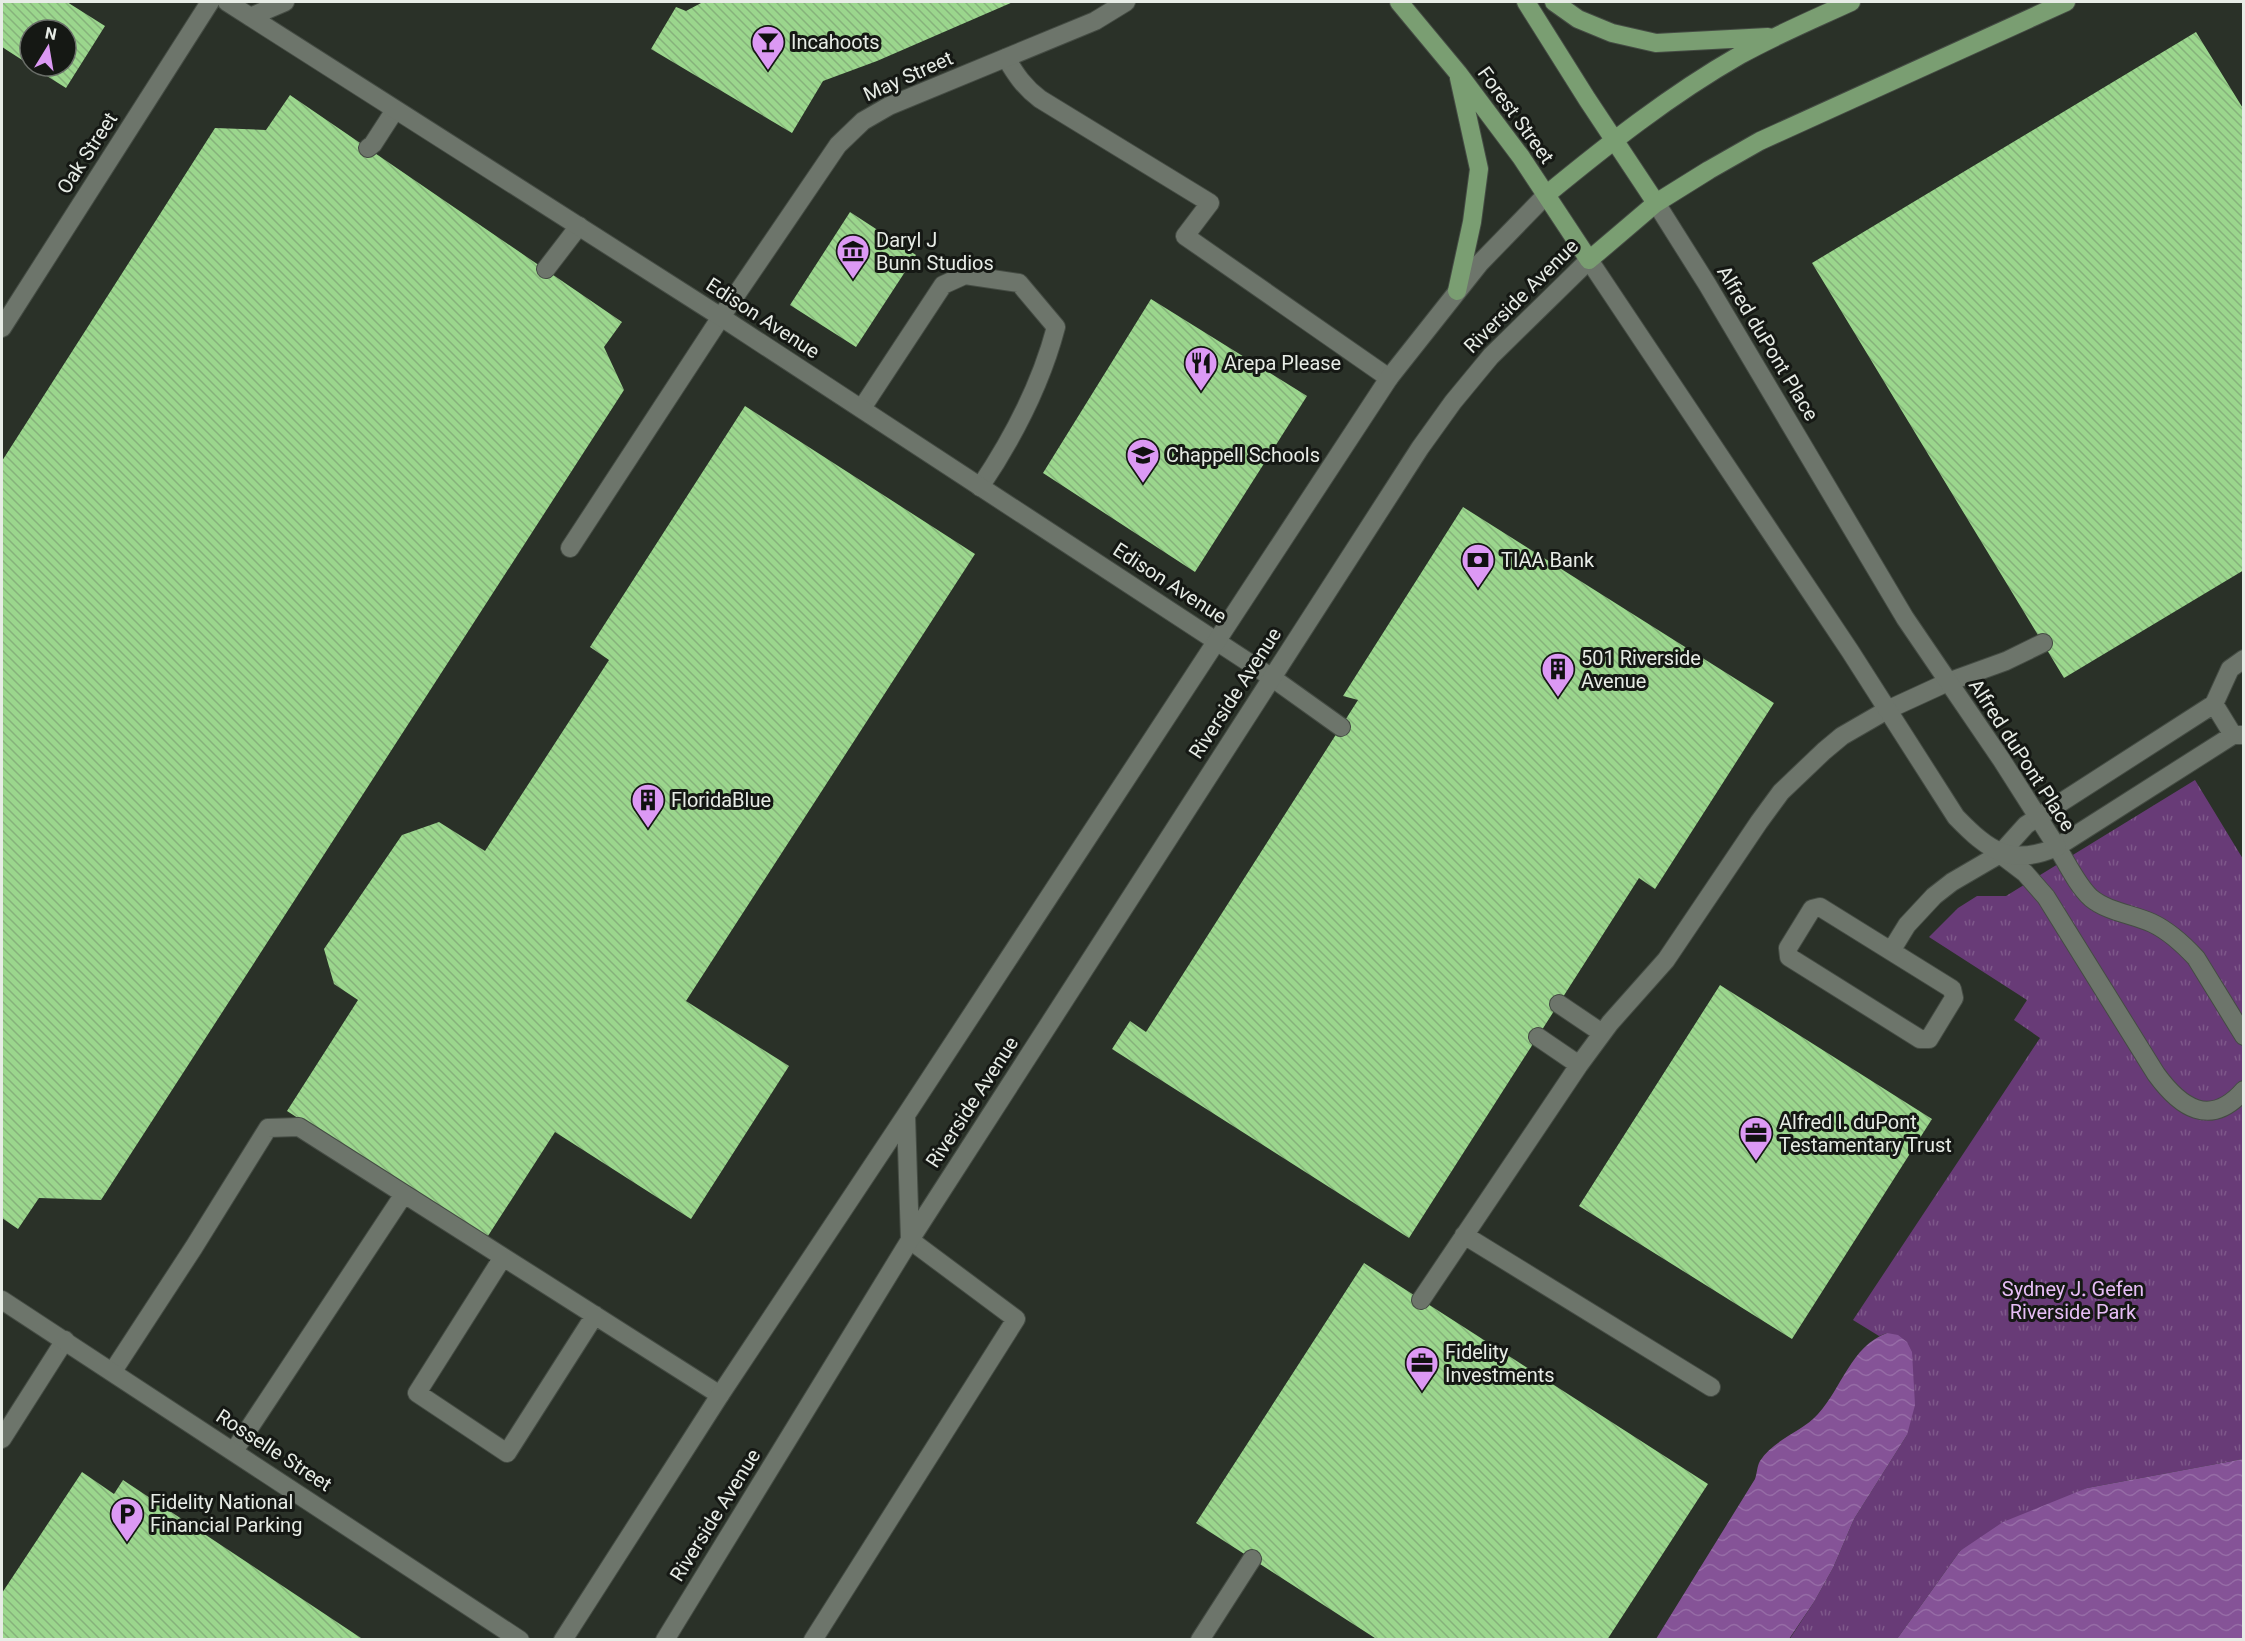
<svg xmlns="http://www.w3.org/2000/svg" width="2245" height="1641" font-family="Roboto,sans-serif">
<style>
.grass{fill:url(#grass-tufts)}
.water{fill:url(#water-waves)}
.building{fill:url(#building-back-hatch)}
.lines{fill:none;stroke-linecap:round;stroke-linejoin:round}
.lane-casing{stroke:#454c44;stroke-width:20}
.street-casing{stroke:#454c44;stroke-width:20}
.secondary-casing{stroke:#454c44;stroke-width:20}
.primary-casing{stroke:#454c44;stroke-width:20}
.lane{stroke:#6d756b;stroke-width:18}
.street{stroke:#6d756b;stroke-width:18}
.secondary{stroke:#6d756b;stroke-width:18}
.primary{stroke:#7a9e72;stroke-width:18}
.labels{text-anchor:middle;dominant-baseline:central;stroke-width:6;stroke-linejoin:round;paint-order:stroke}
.poi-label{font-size:20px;fill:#e7ece6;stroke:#151814;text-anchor:start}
.street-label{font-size:20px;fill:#e7ece6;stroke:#151814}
.park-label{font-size:20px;fill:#e7bef6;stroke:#151814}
</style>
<defs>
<pattern id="grass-tufts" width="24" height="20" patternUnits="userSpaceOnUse" patternTransform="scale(1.5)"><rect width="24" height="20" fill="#683b77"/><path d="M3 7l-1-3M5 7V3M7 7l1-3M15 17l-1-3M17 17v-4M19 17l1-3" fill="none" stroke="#7e588a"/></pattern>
<pattern id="water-waves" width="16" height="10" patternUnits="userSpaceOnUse" patternTransform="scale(1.5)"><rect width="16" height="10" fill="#855397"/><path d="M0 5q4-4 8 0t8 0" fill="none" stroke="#966ca6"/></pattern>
<pattern id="building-back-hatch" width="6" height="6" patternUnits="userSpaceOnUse" patternTransform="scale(1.5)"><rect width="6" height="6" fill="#9bd68d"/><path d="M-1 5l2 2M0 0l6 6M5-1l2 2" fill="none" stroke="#86b27b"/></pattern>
</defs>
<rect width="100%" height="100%" fill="#2a3128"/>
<!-- grass -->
<path class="grass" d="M2195,780L2243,859V1459L2087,1488L1960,1551L1897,1639L1789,1640L1814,1602L1833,1568L1854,1519L1907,1435L1887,1333L1879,1336L1853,1320L2040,1038L2014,1020L2027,1000L1929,937L1958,908L1977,896H2006Z"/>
<!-- water -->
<path class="water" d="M1887,1333L1898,1335L1907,1342L1912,1352L1915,1405L1907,1435L1854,1519L1833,1568L1814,1602L1789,1639H1656L1755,1479C1757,1474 1757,1466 1760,1461C1774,1439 1802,1432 1818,1414C1842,1388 1851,1346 1887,1333Z
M2243,1459V1639H1897L1960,1551L2003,1522L2087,1488Z"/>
<!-- building -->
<path class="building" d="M2,2H67L105,26L66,88L31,66H66V30H30V65L2,47Z
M703,2H1013L877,61L823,81L792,133L651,49L676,7L686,11Z
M2196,32L2244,110V570L2064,678L1812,263Z
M290,95L622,322L604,347L624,390L101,1200L39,1198L18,1229L2,1218V461L215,128L266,130Z
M850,212L916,255L856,347L790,305Z
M1151,299L1307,396L1195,572L1043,473Z
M745,406L975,554L686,1001L789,1066L691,1219L555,1132L486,1239L287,1111L358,1000L334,984L324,949L402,835L439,822L485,851L609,660L590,647Z
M1463,507L1774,703L1655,889L1639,878L1409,1238L1112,1049L1130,1021L1146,1032L1358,700L1343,696Z
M1720,985L1932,1119L1792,1339L1579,1206Z
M1364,1263L1708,1484L1607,1640H1378L1196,1523Z
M82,1472L114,1494L123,1480L364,1640H2V1593Z"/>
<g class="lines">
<!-- lane casing -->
<g class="lane-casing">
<path id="lane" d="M1006,58C1016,75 1024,87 1040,99L1210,203L1185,236L1389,378
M368,148L373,144L395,110
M546,269L579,226
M862,408L943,285L965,275L1019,283L1056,327C1041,384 1013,438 980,487
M570,548L721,317
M1271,677L1341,727
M2214,704L2233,735
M2244,735H2233L2057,847C2067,863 2077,885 2091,898C2108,912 2132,914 2152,923C2169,931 2183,944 2196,958L2244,1036
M2000,854L2025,873L2046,897L2156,1074C2180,1107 2210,1129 2244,1090
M1820,907L1952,989L1954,998L1929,1039H1920L1789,957L1788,948L1812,909Z
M1891,951L1907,925L1934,896L1952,882L2000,854L2026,825L2214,704L2230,669L2244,659
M1559,1004L1602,1033
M1538,1037L1579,1065
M1464,1235L1711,1387
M503,1257L417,1393L507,1453L595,1315
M1421,1300L1579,1065L1610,1023L1666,960L1759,822L1781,792L1824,751L1842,736L1887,710L1948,682L2006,661L2043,643
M113,1371L194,1247L268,1128L299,1127L720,1395
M234,1451L404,1194
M813,1640L1016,1319L910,1240
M1200,1640L1252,1559"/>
</g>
<!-- street casing -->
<g class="street-casing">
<path id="street" d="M227,2L721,317L1271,677
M250,17L285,2
M1589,260L1850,651L1956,817C1989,851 2010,867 2057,847L2001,759L1905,618L1707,284L1656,203
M721,317L838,145L863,121L889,106L1095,21L1126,2
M2,328L210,2
M2,1439L65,1340"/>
</g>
<!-- secondary casing -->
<g class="secondary-casing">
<path id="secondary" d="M906,1115L910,1240
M2,1300L520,1640
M563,1640L720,1395L906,1115L1389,378L1480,263L1546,195
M665,1640L910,1240L1420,448L1453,402L1491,356L1589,260"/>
</g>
<!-- primary casing -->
<g class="primary-casing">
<path id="primary" d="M1399,2L1458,73L1521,157L1589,260L1656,203L1709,170L1760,141L2066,2
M1526,2L1587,99L1656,203
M1554,2L1578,19L1612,33L1656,43L1768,37
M1546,195C1607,145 1670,95 1740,55C1776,35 1814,19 1851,2
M1457,291L1472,222L1479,169L1459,78"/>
</g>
<!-- lane -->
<use href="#lane" class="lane"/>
<!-- street -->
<use href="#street" class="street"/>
<!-- secondary -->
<use href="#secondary" class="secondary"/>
<!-- primary -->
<use href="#primary" class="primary"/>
</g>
<!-- icons -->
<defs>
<g id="bar-pin" transform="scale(1.725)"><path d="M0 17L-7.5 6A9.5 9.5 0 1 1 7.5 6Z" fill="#dc99f4" stroke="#151814"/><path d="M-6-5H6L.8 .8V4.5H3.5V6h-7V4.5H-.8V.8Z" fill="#111"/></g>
<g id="museum-pin" transform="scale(1.725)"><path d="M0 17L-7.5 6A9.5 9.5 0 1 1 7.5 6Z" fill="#dc99f4" stroke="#151814"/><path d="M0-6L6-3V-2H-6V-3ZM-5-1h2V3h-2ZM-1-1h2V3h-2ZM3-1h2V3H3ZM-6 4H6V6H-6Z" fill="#111"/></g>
<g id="restaurant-pin" transform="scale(1.725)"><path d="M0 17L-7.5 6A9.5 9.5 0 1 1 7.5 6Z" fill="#dc99f4" stroke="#151814"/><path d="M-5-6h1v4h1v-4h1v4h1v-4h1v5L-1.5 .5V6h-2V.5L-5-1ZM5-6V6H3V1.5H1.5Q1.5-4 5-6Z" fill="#111"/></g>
<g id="school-pin" transform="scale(1.725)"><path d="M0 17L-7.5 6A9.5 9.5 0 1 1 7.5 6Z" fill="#dc99f4" stroke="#151814"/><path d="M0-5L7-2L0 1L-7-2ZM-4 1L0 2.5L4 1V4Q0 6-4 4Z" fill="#111"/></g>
<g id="bank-pin" transform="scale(1.725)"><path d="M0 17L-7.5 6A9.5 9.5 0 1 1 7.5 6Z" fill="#dc99f4" stroke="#151814"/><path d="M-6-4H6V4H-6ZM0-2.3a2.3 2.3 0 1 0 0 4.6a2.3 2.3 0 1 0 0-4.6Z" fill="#111"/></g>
<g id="building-pin" transform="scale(1.725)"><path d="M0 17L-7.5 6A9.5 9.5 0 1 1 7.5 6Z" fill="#dc99f4" stroke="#151814"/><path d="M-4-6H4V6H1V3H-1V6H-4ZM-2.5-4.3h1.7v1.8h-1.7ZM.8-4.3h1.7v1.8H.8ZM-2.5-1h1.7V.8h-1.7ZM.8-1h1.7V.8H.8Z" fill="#111"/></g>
<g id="office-pin" transform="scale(1.725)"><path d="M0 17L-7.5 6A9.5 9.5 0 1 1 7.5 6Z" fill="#dc99f4" stroke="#151814"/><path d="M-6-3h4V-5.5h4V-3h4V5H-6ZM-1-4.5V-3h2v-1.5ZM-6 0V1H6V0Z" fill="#111"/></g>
<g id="parking-pin" transform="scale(1.725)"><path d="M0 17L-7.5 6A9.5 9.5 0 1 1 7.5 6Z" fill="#dc99f4" stroke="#151814"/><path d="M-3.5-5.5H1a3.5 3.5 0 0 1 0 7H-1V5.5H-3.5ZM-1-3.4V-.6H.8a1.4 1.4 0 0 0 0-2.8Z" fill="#111"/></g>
</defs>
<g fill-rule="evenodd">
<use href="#bar-pin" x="768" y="42"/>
<use href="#museum-pin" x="853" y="251"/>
<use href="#restaurant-pin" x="1201" y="363"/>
<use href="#school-pin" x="1143" y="455"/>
<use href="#bank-pin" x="1478" y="560"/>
<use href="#building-pin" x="1558" y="669"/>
<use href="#building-pin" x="648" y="800"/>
<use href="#office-pin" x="1756" y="1133"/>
<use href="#office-pin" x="1422" y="1363"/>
<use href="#parking-pin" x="127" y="1514"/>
</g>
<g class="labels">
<!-- poi labels -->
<g class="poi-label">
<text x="791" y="42">Incahoots</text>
<text x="876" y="240">Daryl J<tspan x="876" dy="23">Bunn Studios</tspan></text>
<text x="1224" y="363">Arepa Please</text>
<text x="1166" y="455">Chappell Schools</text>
<text x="1501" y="560">TIAA Bank</text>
<text x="1581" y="658">501 Riverside<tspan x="1581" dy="23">Avenue</tspan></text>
<text x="671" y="800">FloridaBlue</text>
<text x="1779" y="1122">Alfred I. duPont<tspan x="1779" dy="23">Testamentary Trust</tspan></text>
<text x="1445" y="1352">Fidelity<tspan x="1445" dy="23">Investments</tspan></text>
<text x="150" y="1502">Fidelity National<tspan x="150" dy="23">Financial Parking</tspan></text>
</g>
<!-- street labels -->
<g class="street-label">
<text transform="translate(908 76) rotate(-24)">May Street</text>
<text transform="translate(1516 115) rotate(54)">Forest Street</text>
<text transform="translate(87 153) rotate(-57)">Oak Street</text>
<text transform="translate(1521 296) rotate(-45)">Riverside Avenue</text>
<text transform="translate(763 318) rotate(33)">Edison Avenue</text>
<text transform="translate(1768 343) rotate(59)">Alfred duPont Place</text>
<text transform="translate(1170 583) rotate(33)">Edison Avenue</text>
<text transform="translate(1235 693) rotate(-57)">Riverside Avenue</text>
<text transform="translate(2022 755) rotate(57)">Alfred duPont Place</text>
<text transform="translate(972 1102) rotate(-57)">Riverside Avenue</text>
<text transform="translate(274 1450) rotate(33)">Rosselle Street</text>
<text transform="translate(715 1515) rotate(-58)">Riverside Avenue</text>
</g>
<!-- park labels -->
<g class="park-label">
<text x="2073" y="1289">Sydney J. Gefen<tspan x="2073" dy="23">Riverside Park</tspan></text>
</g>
</g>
<!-- border -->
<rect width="2245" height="1641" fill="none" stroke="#e7ece6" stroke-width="6"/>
<!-- north arrow -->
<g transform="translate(48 48) rotate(11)"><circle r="28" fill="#151814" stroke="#696d68" stroke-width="1.5"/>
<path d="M0-4.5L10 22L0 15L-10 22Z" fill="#dc99f4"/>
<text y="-9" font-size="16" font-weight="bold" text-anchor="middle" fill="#e7ece6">N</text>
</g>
</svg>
